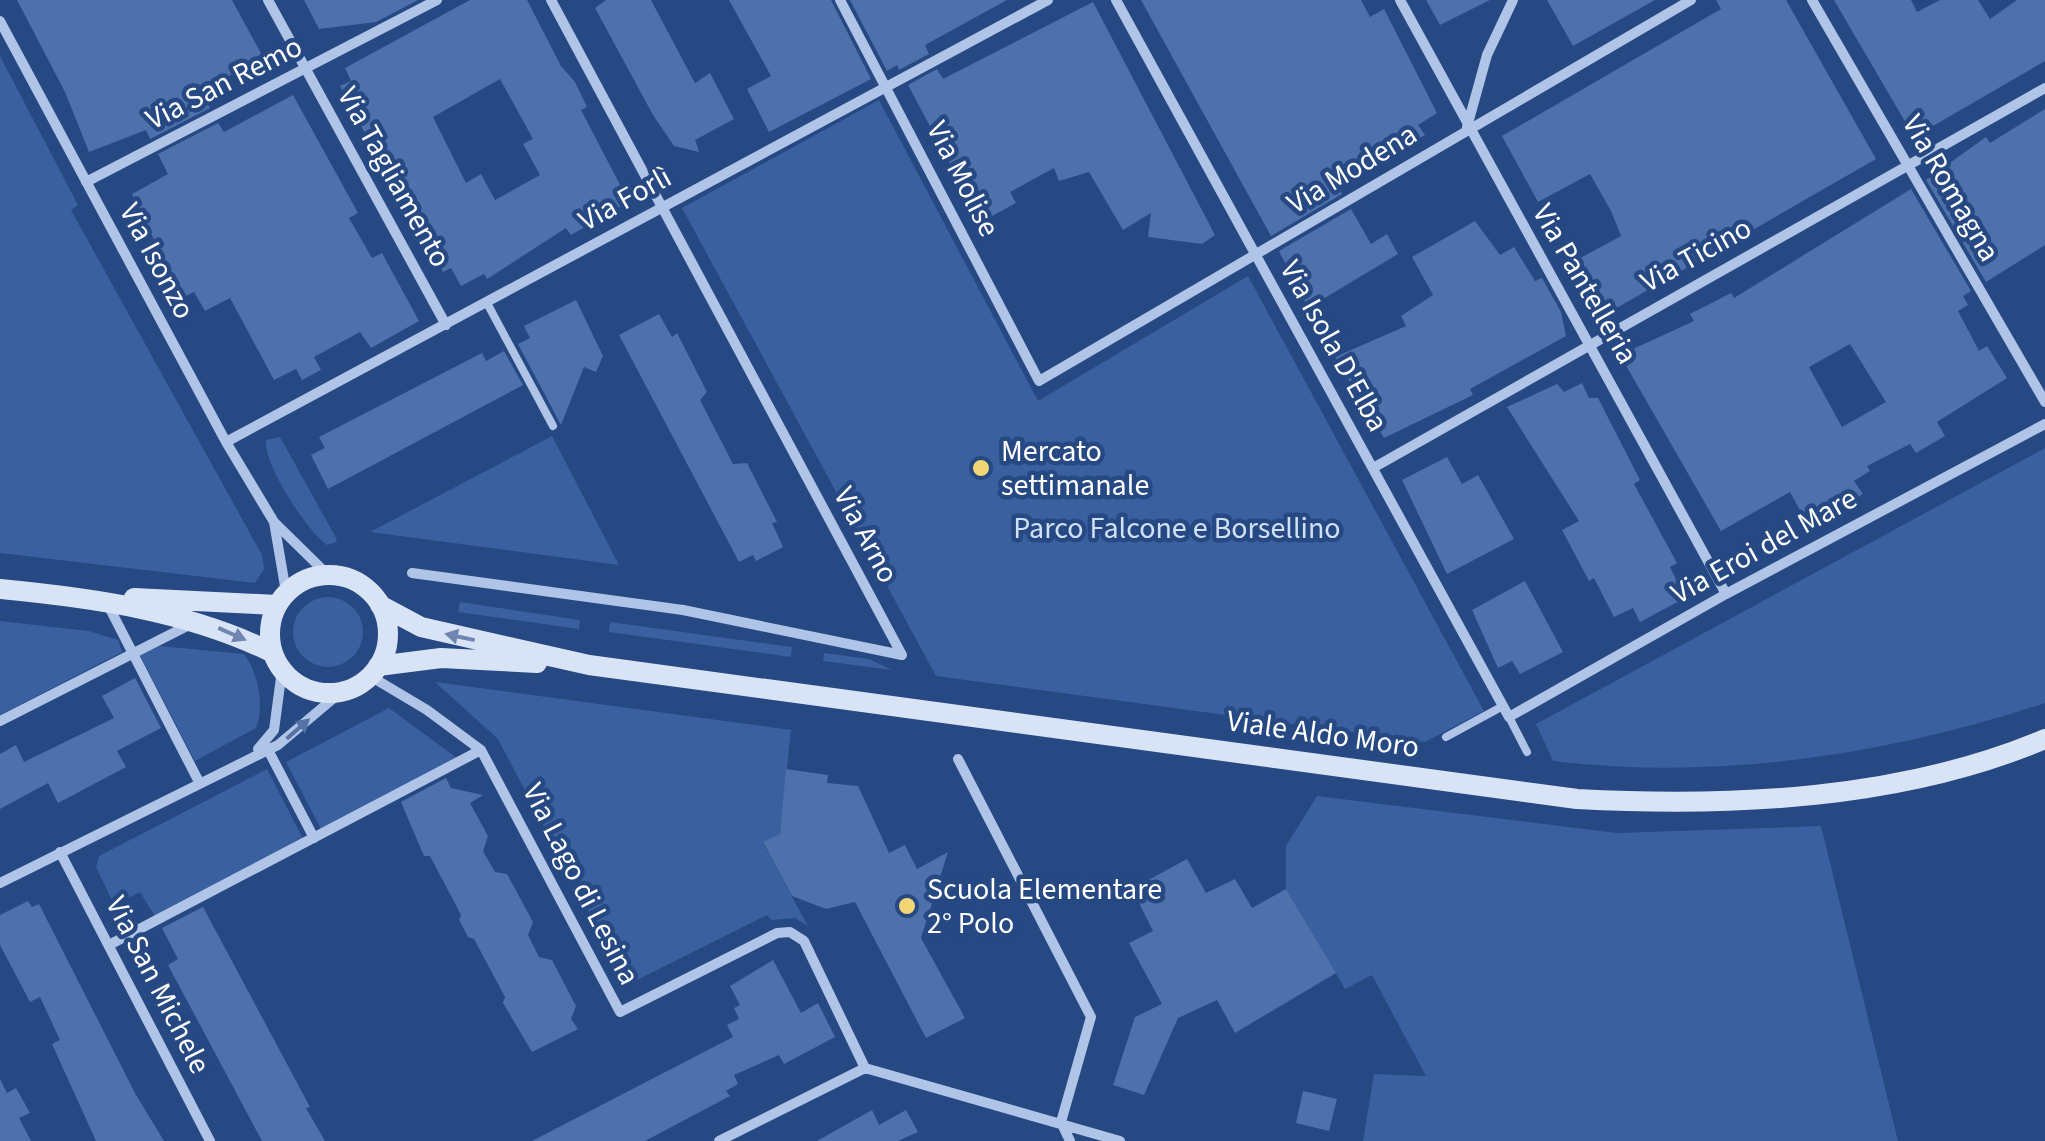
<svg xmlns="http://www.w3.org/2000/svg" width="2045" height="1141" font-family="'Source Sans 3',sans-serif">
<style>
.green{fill:#3a60a0}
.building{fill:#4e70ab;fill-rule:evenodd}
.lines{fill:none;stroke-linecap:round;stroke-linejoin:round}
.lane{stroke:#afc4e7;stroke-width:8}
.street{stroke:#afc4e7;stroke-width:10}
.secondary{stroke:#d9e3f6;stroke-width:20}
.oneway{fill:#6e86b1}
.oneway2{fill:#5673a6}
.poi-dot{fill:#f0d674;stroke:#264883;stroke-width:4}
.labels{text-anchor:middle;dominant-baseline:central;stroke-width:9;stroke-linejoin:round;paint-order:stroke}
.street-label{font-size:30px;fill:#fff;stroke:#264883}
.poi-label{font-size:30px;fill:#fff;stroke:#264883;text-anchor:start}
.park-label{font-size:30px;fill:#d2e0f6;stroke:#264883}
</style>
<rect width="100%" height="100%" fill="#264883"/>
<!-- green -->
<path class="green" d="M0,56L78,205L71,210L262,555L264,569L255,583L0,553Z
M879,100L1038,401L1248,276L1484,711L1425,742L936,676L682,208Z
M552,436L619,565L370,532Z
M280,437L335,536L337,542L327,545C307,531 263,464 266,440Z
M2045,448V703C1888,755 1718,781 1553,761L1536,724Z
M293 632a35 35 0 1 1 70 0a35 35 0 1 1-70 0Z
M460,602L580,620L579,629L458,612Z
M0,621L89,631L118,640L122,652L0,715Z
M610,622L792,647L791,657L609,632Z
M160,646L244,654C258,672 265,706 256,728L195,761L140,655Z
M824,653L869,659L892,670L823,661Z
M435,682L791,730L780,834L763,843L808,926L795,918L771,920L767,915L627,985L498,739Z
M389,708L457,758L321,829L286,762Z
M267,769L303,839L155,916L140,892L122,901L129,917L117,911L96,867L99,856Z
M1317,796L1617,833L1821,826L1898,1141H1363L1374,1074L1426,1076L1372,975L1345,989L1286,889V846Z"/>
<!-- building -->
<path class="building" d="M17,0H232L263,57L200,92L210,108L150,139L146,130L89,152L65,92Z
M304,0H418L376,22L319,29Z
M470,0H527L561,66L575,82L587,107L581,110L629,202L571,235L566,228L487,279L484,274L461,286L451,268L443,272L430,247L426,249L340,86L351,81L345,68ZM500,79L533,139L523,144L540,175L495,200L481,174L466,183L433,117Z
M606,0H651L695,83L710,73L734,119L695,140L699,152L674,146L653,115L595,8Z
M729,0H831L871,79L769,132L747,89L771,76Z
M850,0H1007L925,45L929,54L899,70L897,65L887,71Z
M1141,0H1361L1370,17L1384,9L1437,113L1418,125L1425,135L1338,186L1342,194L1271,236Z
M1426,0H1490L1440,25Z
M1547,0H1655L1573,46Z
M1716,0H1786L1876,159L1601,317L1571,263L1621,236L1611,211L1590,174L1538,202L1502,136L1721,9Z
M1834,0H1911L1917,12L1940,0H1978L1990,19L2017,0H2045V61L1914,137Z
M1093,2L1215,235L1202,244L1148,237L1151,213L1123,230L1089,172L1059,181L1054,168L1010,192L1016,203L981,222L908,85L937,69L943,79Z
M293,95L358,213L349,218L372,258L382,253L419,321L371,348L360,332L314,357L321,370L302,380L296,369L274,380L230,298L205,311L194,292L182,298L132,194L168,174L158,154L218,123L224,132Z
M2045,109V245L1986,282L1926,180L1986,137L1990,143Z
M1911,189L1971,291L1963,296L1968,305L1958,311L1979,351L1987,346L2007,378L1937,422L1945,436L1916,453L1910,444L1867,466L1870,471L1854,481L1863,494L1808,525L1790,492L1721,531L1620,355L1694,321L1690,314L1731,293L1734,298ZM1850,344L1886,402L1842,427L1809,367Z
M1351,209L1371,244L1387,234L1398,254L1308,308L1279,251Z
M1475,221L1500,255L1514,247L1535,281L1542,278L1561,312L1566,336L1470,389L1473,395L1384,438L1335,357L1406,326L1401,316L1433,295L1412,257Z
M576,300L603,356L596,372L584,367L561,425L518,344L530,338L524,326Z
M659,314L672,337L677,333L707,392L700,400L733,464L747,463L777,522L772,523L783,547L756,561L753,555L739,562L619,335Z
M504,351L523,385L328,489L311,455L325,448L319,437L482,353L486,361Z
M1582,383L1589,398H1598L1640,480L1634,484L1677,563L1670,567L1685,598L1640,622L1633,608L1614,617L1594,578L1589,581L1562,530L1579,521L1507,407L1557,384L1564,392Z
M1447,457L1462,484L1478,475L1514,539L1447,574L1402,480Z
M1525,581L1563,652L1520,674L1512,661L1498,668L1472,610Z
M135,678L161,728L117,751L126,767L58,803L48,783L0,809V754L16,745L24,762L114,718L102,696Z
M786,769L828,775L827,783L858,786L889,853L905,845L917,869L948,852L921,938L965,1018L926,1038L855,902L826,909L792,896L763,842L780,834Z
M446,778L451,788L483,795L470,803L488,836L483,851L495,872L507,874L533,922L528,935L539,957L552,960L576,1006L571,1019L578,1029L532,1052L503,1003L505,997L474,939L468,937L459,920L461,915L430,856H424L401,802Z
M1187,859L1206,893L1235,879L1252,908L1286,889L1336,973L1235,1033L1217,1000L1178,1018L1144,1095L1113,1085L1135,1017L1162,1004L1129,943L1153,931L1132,889Z
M28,901L32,907L39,904L136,1095L164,1141H96L52,1044L60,1040L40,997L30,1002L0,945V915Z
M203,907L310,1107L306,1108L325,1141H262L168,965L178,959L162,928Z
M773,960L801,1013L818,1003L835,1037L784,1064L779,1055L734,1075L738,1084L726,1091L730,1096L645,1141H532L733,1037L727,1025L739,1019L734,1008L740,1005L730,986Z
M0,1079L7,1093L16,1088L30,1113L19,1118L31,1141H0Z
M1303,1091L1337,1099L1329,1131L1296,1123Z
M872,1110L879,1125L906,1110L918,1132L898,1141H817Z"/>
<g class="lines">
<!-- lane -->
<path class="lane" d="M487,303L553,426
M1509,717L1527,752
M1446,737L1503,706"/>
<!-- street -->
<path class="street" d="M268,0L446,325
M840,0L1039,381L1691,0
M1116,0L1509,717L1726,594L2045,424
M1400,0L1726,594
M1812,0L2045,402
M0,21L226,442L274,522L286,592
M1467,127L1487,55L1513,0
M86,182L437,0
M226,442L1048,0
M1373,468L2045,88
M275,523L328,575
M412,573L683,610L902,655L551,0
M108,605L199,782
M370,676L427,710L481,750L620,1012L777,933L790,932L804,941L865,1068
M0,721L191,624
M266,746L314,838
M258,749L274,730L282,670
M958,759L1091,1017L1061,1122
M60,852L210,1141
M0,883L278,745L341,692
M109,945L481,750
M865,1068L1120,1141
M1061,1122L1070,1141
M719,1141L865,1068"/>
<!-- secondary -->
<path class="secondary" d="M270 634a59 59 0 1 1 118 0a59 59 0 1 1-118 0Z
M0,589C94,598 188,611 273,653
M134,598L277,605
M380,605L421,627L589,665L1577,799C1732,807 1901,800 2045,739
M378,666L441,658L537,663"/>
</g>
<!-- one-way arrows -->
<defs><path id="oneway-solid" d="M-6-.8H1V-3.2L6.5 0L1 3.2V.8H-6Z" transform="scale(2.5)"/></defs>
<g class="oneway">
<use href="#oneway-solid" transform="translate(232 634) rotate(24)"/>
<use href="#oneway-solid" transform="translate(460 637) rotate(-168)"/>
</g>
<use class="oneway2" href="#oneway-solid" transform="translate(298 729) rotate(-41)"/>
<!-- markers -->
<g class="poi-dot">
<circle cx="981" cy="468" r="10"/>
<circle cx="907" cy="906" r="10"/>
</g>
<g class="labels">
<!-- street labels -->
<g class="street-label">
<text transform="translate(224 83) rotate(-27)">Via San Remo</text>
<text transform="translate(1352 169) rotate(-31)">Via Modena</text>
<text transform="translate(394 177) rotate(61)">Via Tagliamento</text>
<text transform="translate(963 179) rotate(63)">Via Molise</text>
<text transform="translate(1951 188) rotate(60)">Via Romagna</text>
<text transform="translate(625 199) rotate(-29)">Via Forlì</text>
<text transform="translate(1696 255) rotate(-29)">Via Ticino</text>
<text transform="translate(157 261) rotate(62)">Via Isonzo</text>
<text transform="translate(1585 284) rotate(60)">Via Pantelleria</text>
<text transform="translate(1334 346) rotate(61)">Via Isola D'Elba</text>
<text transform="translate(866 535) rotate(62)">Via Arno</text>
<text transform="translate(1764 546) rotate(-29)">Via Eroi del Mare</text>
<text transform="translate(1323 734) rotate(8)">Viale Aldo Moro</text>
<text transform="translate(581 884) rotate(63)">Via Lago di Lesina</text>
<text transform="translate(158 985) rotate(63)">Via San Michele</text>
</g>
<!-- poi labels -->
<g class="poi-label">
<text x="1001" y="451">Mercato<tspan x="1001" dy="34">settimanale</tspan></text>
<text x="927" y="889">Scuola Elementare<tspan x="927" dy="34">2° Polo</tspan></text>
</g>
<!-- park labels -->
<g class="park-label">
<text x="1177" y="528">Parco Falcone e Borsellino</text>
</g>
</g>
</svg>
